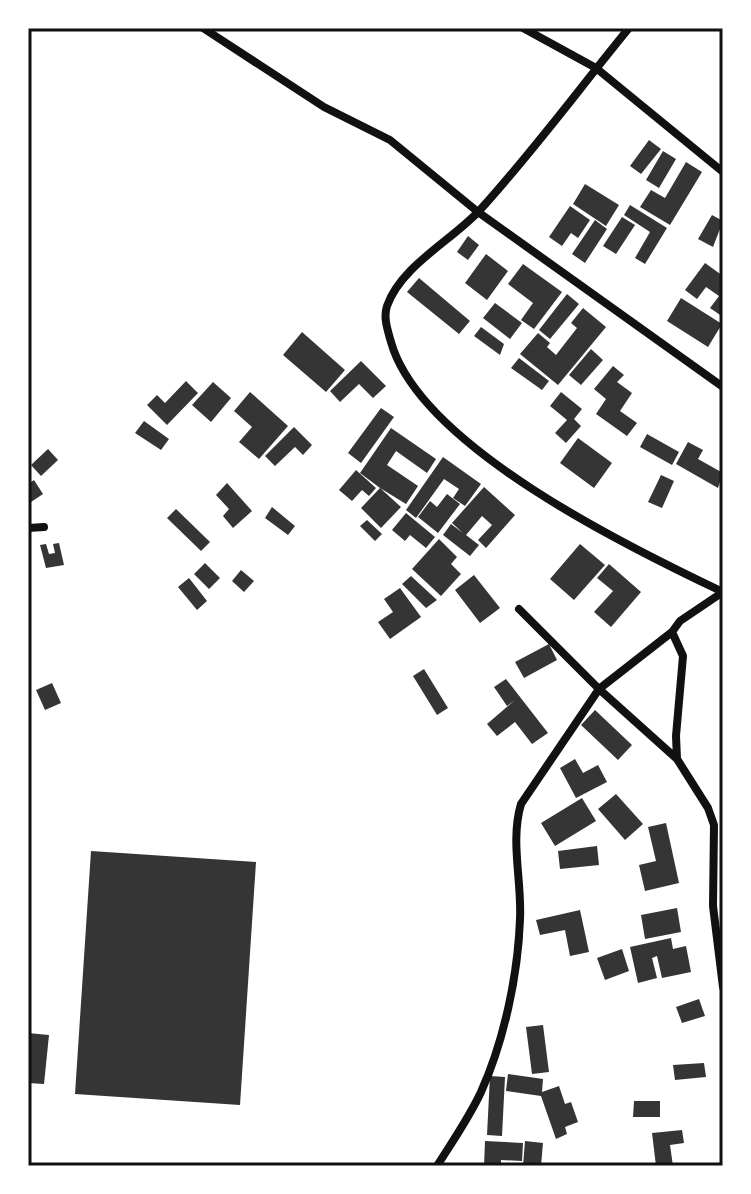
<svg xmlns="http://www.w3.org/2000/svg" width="751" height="1194" font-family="Figtree,sans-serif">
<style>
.building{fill:#353535}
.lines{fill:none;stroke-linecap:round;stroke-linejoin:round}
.minor{stroke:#111;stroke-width:8}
.neatline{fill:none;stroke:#111;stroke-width:3}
</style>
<rect width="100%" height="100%" fill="#fff"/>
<!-- building -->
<path class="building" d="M649,140L661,149L641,174L630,166Z
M663,151L676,159L659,188L646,180Z
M686,162L702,172L670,225L640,207L651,190L665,198Z
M585,184L619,205L606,226L573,204Z
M630,205L667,228L645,264L635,258L650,232L624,215Z
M570,206L590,220L578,238L571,233L562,246L549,237Z
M712,215L723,221L713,247L698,239Z
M622,217L635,225L616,254L603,246Z
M595,220L607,229L585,263L572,254Z
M468,236L479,245L468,260L457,252Z
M486,254L508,271L487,300L465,283Z
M705,263L723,276V317L710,308L719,296L706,287L697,299L685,290Z
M523,264L562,292L534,329L521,320L533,303L508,284Z
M419,278L470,321L459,334L407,292Z
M567,294L579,304L550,339L539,330Z
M681,298L722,324L708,347L667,321Z
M495,303L522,323L510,339L483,318Z
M583,308L606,327L558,385L520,354L538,333L550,343L547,347L556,355L577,328L571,323Z
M481,327L504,344L500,355L474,336Z
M302,332L345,370L326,392L283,355Z
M591,349L603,360L581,385L569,375Z
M519,358L549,381L542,390L511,368Z
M361,361L386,386L373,398L359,384L340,402L330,391Z
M613,366L624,375L617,382L632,393L620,411L637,423L627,436L596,414L606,399L594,389Z
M186,381L198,393L167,425L147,405L157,395L165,403Z
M213,382L231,398L211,422L192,405Z
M250,392L288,426L259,459L239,442L252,427L234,411Z
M561,392L582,409L574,419L581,426L566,443L555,433L567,420L550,406Z
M381,408L394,417L361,463L348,453Z
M144,421L169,439L161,450L135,433Z
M294,427L312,445L303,455L295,447L275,466L265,456Z
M391,428L436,459L427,473L396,451L387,465L418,486L406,504L380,488L401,507L381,528L361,508L380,488L360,473Z
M647,434L679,452L672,465L640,447Z
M578,438L612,463L594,488L560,463Z
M688,442L703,450L698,459L723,473L718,488L676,464Z
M48,449L58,460L41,476L31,465Z
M443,457L481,484L465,506L453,498L459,489L444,479L416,518L406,510Z
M356,470L376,488L369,496L362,490L352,501L339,490Z
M661,475L674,481L662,508L648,502Z
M34,480L43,494L28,504V484Z
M227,483L252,511L233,528L223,516L229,509L216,495Z
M484,487L515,515L486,548L478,540L492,525L482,516L466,535L479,545L470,556L443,535L451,524L463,533L452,523Z
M447,494L460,504L438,533L418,517L430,501L437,507Z
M272,507L295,526L288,535L265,518Z
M176,509L210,542L201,551L167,518Z
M406,513L435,537L426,548L410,535L405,541L392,530Z
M367,520L382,534L375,541L360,526Z
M439,539L457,557L451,564L461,574L441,596L412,569Z
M59,543L64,565L46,568L40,545L46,544L49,554L55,553L53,544Z
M580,544L605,565L574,600L550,579Z
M205,563L220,578L209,589L194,574Z
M609,564L641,592L611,627L594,612L613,591L597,578Z
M241,570L254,581L244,592L232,581Z
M474,575L500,608L480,623L455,590Z
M411,576L437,600L426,608L402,584Z
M189,578L207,601L197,610L178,587Z
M400,588L421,617L390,639L378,622L393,612L384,599Z
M549,644L557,660L524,678L515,662Z
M424,669L448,708L437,715L413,676Z
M506,679L548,733L532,744L515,722L497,736L487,724L515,700L507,706L494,687Z
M52,683L61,703L45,710L36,690Z
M595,710L632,745L618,760L581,725Z
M575,759L583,773L598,765L607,782L576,798L560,768Z
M616,794L643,824L625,840L598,809Z
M582,798L596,821L555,846L541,823Z
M666,823L679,883L645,891L639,865L656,861L648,827Z
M597,846L599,865L560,869L558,851Z
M91,851L256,862L240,1105L75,1094Z
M677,908L681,932L645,939L641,915Z
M580,910L589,952L570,956L565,930L540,935L536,920Z
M671,938L673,949L686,946L691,972L662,978L657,956L652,958L657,978L638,983L630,947Z
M622,949L629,971L605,980L597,958Z
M699,999L705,1016L682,1023L676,1007Z
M543,1025L549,1072L532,1074L526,1027Z
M28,1033L49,1035L44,1084L28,1083Z
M704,1063L706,1077L675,1080L673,1065Z
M508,1074L543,1079L542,1092L559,1086L565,1104L571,1102L578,1122L565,1127L567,1134L556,1139L541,1096L506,1091Z
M490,1076L505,1077L502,1136L487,1135Z
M634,1101H660V1117H633Z
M682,1130L684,1143L670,1145L673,1166H656L652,1133Z
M485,1141L523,1143L522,1161L501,1160V1166H484Z
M525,1141L543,1143L541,1166H523Z"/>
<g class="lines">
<!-- minor -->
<path class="minor" d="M203,28L324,107L390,140L478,212L723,387
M523,28L596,68L723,172
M629,28C579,89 532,153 479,211C451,241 401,266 387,306C383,318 388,331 391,342C420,446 630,548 723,592
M28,528L44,527
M723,592L680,621L672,632L683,656L676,736L677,759L708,808L714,825L713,906L723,987
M519,609L599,689L677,759
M437,1166C452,1142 469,1118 481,1092C504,1041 518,975 520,919C522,881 510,841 521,804L599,689L672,632"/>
</g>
<!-- border -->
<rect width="751" height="1194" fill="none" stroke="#ffffff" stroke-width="60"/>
<rect x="30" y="30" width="691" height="1134" class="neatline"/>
</svg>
